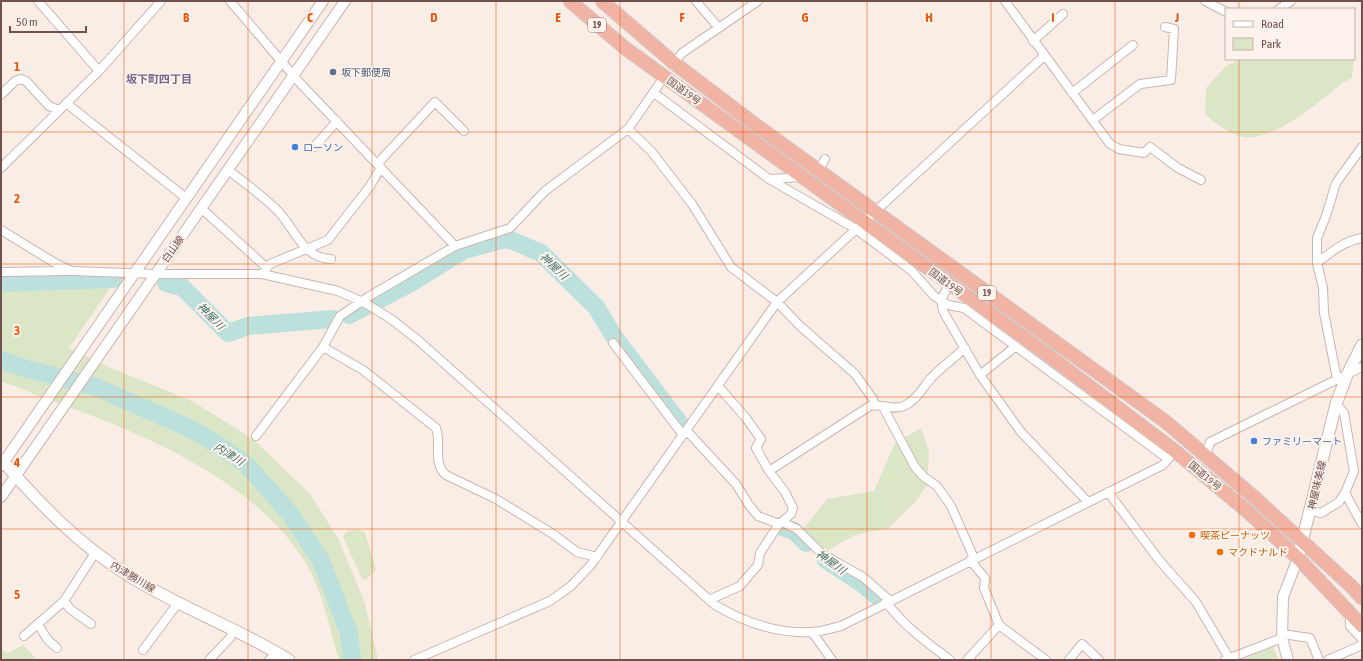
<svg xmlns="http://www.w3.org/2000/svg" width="1363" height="661" font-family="'Asap Condensed','Noto Sans JP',sans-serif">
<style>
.green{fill:#dbe6c6}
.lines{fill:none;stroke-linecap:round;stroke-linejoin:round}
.river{stroke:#bce1dd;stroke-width:18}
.minor-casing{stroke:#ccb5b0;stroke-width:10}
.tertiary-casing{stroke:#ccb5b0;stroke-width:12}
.secondary-casing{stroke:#cfb4ae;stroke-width:13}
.trunk-casing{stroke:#d4cbca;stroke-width:15}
.minor{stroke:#fff;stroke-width:8}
.tertiary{stroke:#fff;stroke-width:10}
.secondary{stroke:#fff;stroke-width:11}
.trunk{stroke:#f0b3a4;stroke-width:13}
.grid{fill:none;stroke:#e8590c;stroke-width:1;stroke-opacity:0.55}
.service-dot{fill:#5c6f8a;stroke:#fdf2ec;stroke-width:1.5}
.shop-dot{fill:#3f7fe0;stroke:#fdf2ec;stroke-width:1.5}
.food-dot{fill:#e8710a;stroke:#fdf2ec;stroke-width:1.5}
.labels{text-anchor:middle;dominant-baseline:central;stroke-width:4;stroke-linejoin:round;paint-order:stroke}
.shield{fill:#fdf2ec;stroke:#9a817d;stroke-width:1}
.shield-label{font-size:9px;font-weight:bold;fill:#70514d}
.service-label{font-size:10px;fill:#4e5e75;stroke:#fdf2ec;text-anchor:start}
.street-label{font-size:10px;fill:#70514d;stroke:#fdf2ec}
.shop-label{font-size:10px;fill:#366cbe;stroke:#fdf2ec;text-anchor:start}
.food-label{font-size:10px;fill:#c56008;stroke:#fdf2ec;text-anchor:start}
.neighbourhood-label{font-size:11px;font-weight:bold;fill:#76668c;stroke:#fdf2ec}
.water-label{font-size:11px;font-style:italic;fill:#437470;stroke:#fdf2ec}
.grid-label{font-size:13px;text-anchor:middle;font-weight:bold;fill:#e8590c;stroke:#fdf2ec;stroke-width:4;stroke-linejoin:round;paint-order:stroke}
</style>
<rect width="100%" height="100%" fill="#faede6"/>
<!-- green -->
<path class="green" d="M1241,59H1354L1352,78L1344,82C1319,101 1285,133 1253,137C1236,140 1217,125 1205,114L1206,88L1226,66Z
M68,282H114L69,348L109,367L194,402L254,440L309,493L338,538L365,603L378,660H339C329,626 323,591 304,560C253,480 144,434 58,403C39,397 20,387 1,382V287Z
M921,428L929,451L927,485L917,500L889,528L855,535L825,552L803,529L827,499L874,491L895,443Z
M355,529L365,532L376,570L365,580L362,579L343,537L346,532Z
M23,645L38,660H1V650L9,653Z
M1273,647L1279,660H1233Z"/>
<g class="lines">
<!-- river -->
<path class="river" d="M1,283L114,279
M166,283L182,287L228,333L248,326L333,319
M349,315L409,284L464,250L505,239L511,240L541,253L596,307L615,338L683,428
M1,360L24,368L96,387L130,402L187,427L212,441L247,465L291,515L321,561L349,633L352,660
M780,526L794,531L806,543
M826,560L860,582L882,600"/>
<!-- minor casing -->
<g class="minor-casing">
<path id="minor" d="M38,1L99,71
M230,1L299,82L455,246
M696,1L718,27
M1005,1L1110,144L1119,149L1144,153L1150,147L1178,168L1201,180
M1205,1L1226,12
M1279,9L1291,1
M1033,41L1063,14
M674,63L682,53L758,1
M654,93L769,179L856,229L912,271L934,296L948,305L964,308L1168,459
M1072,93L1133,45
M1,95L15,81L21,79L26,81L49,106L59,110
M66,103L186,198
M1093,120L1140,84L1171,80L1174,29L1165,27
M628,129L651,151L692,204L731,267L777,302L800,326L855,374L873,399L875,405
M314,147L337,121
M378,163L435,102L464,131
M1,168L99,71L161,1
M228,170C244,182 261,195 276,209C295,227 301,258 331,259
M819,170L825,159
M770,179L801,177
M201,208L267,268
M1,230L55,263L72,271L156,274H262L338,291L365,303L391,319L419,341L715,605C744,622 777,634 812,632C821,632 832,628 841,626L1163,465L1175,451
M1317,263C1331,252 1344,241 1362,238
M1,272L70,271
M262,274L270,264L328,240L370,186L381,167
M949,284L941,300L943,311L980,375L1021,432L1088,502
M613,343L683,435
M323,347L363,370L436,428C442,443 432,463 446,475L496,499L553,534L577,552L597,557
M980,375L1016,346
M1337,379L1324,313L1323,288L1317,263V238L1326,216L1336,183L1362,147
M883,407L915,467L924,477L937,486L951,506L974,558
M686,430L736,484L749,505L758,516L779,524
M256,436L323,347L340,316L368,297L455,246L510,228L545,191L628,129L664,77
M1206,455L1210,442L1362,367
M769,471L870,406C881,403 892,411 904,406C917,400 923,387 932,377C942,367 954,358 965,348
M1108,492L1159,560L1196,602L1229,658
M1345,493L1362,524
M1311,511L1321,513L1339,502L1345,493L1354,471L1344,413L1336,404
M782,522L797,529L822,554L863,577L889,600
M970,560L985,578L984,588L999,625L1046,660
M709,600L740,586L745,580L758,565L760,553L779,524L791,514L793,508L785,492L769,471L756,448L761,439L746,418L718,386
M64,601L70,609L91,624
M886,602C904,626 926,642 950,660
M1350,613V626L1362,639
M38,624L47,639L57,648
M812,632L832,660
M1282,634L1310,638L1319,660
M24,636L64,601L95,553
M143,650L178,603
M209,660L230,638L234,630
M269,660L277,652
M414,660L550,601L571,586L590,566L777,302L1044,56
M967,660L999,625
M1069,660L1082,644L1099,660
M1225,660L1282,638
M1328,660L1362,645"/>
</g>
<!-- tertiary casing -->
<g class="tertiary-casing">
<path id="tertiary" d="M1,466L323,1
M1,497L345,1
M1288,660L1282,638L1283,597L1298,558"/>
</g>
<!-- secondary casing -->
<g class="secondary-casing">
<path id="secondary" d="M1,459C39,503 79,545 128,575C180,608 238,628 289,660
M1298,558L1336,404L1347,375L1362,345"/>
</g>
<!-- trunk casing -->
<g class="trunk-casing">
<path id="trunk" d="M570,1L625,48L1052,358L1175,451L1247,511L1298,558L1362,626
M602,1L674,63L753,123L1166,422L1255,498L1351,586L1362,598"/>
</g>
<!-- minor -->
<use href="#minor" class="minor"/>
<!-- tertiary -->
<use href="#tertiary" class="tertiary"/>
<!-- secondary -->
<use href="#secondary" class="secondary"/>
<!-- trunk -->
<use href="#trunk" class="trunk"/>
</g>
<!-- grid -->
<path class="grid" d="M124,1V660M248,1V660M372,1V660M496,1V660M620,1V660M743,1V660M867,1V660M991,1V660M1115,1V660M1239,1V9M1239,59V660M1,132H1362M1,264H1362M1,397H1362M1,529H1362"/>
<!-- markers -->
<circle class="service-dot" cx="333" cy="72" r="4"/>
<g class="shop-dot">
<circle cx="295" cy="147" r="4"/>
<circle cx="1254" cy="441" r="4"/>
</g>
<g class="food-dot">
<circle cx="1192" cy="535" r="4"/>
<circle cx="1220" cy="552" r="4"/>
</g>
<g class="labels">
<!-- shield labels -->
<g class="shield">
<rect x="588" y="18" width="18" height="14" rx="3"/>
<rect x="978" y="286" width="18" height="14" rx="3"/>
</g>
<g class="shield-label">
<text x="597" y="25">19</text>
<text x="987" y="293">19</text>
</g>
<!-- service labels -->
<g class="service-label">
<text x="341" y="72">坂下郵便局</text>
</g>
<!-- street labels -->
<g class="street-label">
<text transform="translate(684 91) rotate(36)">国道19号</text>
<text transform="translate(173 249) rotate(-55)">白山線</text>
<text transform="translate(946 282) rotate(36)">国道19号</text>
<text transform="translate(1205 476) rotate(40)">国道19号</text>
<text transform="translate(1317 485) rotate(-77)">神屋味美線</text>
<text transform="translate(133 577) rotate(31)">内津勝川線</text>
</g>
<!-- shop labels -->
<g class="shop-label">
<text x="303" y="147">ローソン</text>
<text x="1262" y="441">ファミリーマート</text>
</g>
<!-- food labels -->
<g class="food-label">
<text x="1200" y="535">喫茶ピーナッツ</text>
<text x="1228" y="552">マクドナルド</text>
</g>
<!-- neighbourhood labels -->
<g class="neighbourhood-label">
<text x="159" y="79">坂下町四丁目</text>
</g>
<!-- water labels -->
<g class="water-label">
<text transform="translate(554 266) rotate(43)">神屋川</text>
<text transform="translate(211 316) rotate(45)">神屋川</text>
<text transform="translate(229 454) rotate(32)">内津川</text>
<text transform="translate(831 562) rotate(35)">神屋川</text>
</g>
</g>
<g class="grid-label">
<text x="186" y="22">B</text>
<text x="310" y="22">C</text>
<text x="434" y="22">D</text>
<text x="558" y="22">E</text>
<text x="682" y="22">F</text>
<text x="805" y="22">G</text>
<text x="929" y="22">H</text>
<text x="1053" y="22">I</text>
<text x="1177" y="22">J</text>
<text x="17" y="71">1</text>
<text x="17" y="203">2</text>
<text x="17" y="335">3</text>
<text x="17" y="467">4</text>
<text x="17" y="599">5</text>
</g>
<!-- border -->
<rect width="1363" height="661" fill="none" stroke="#70514d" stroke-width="4"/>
<!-- legend -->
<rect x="1225" y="8" width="130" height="52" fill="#fdf2ec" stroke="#c5b2ac"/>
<rect x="1233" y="21" width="20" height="6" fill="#ffffff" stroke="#c5b2ac"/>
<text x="1261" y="28" font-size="12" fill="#70514d">Road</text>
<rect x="1233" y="38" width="20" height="12" fill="#dbe6c6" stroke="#c5b2ac"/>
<text x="1261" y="48" font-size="12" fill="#70514d">Park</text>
<!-- scale -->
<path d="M10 26v6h76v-6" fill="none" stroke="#70514d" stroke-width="2"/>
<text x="16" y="26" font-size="12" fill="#70514d" stroke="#fdf2ec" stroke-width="3" paint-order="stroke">50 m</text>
</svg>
